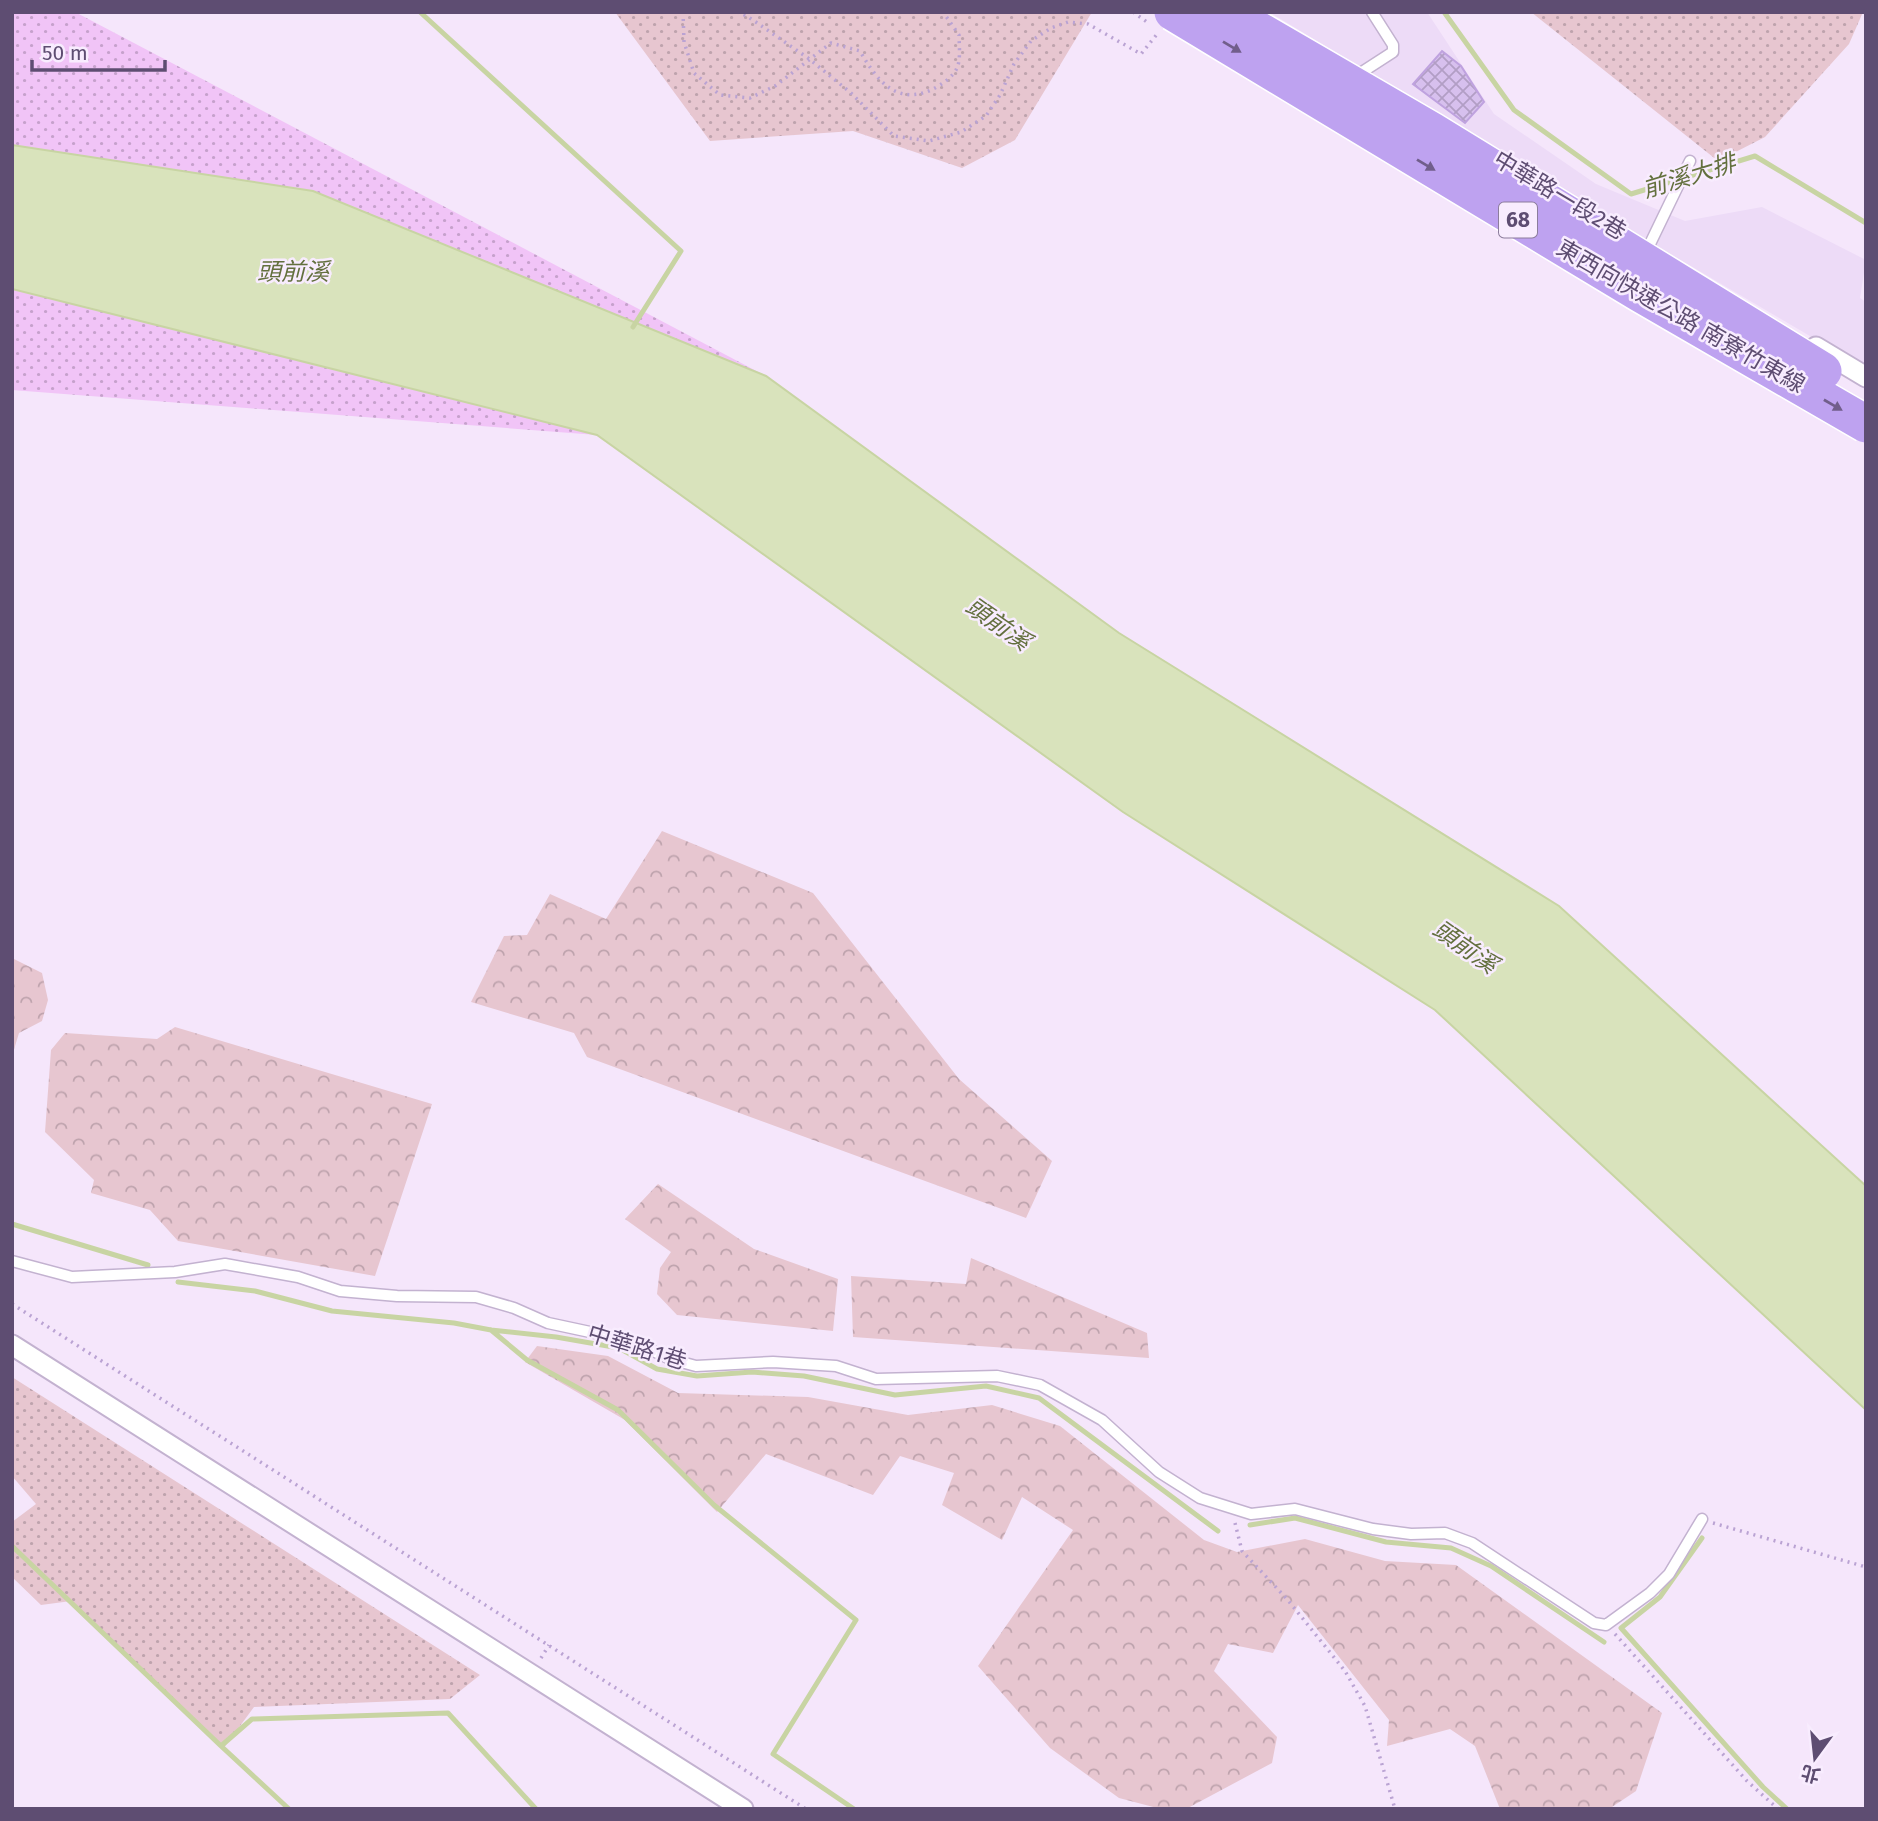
<svg xmlns="http://www.w3.org/2000/svg" width="1878" height="1821" font-family="'Fira Sans','Noto Sans TC',sans-serif">
<style>
.residential{fill:#eddbf7}
.grass{fill:url(#grass-dots)}
.forest{fill:url(#forest-crowns)}
.sand{fill:url(#sand-dots)}
.water{fill:#d9e3bc;stroke:#c8d4a3;stroke-width:2}
.lines{fill:none;stroke-linecap:round;stroke-linejoin:round}
.stream{stroke:#c8d4a3;stroke-width:5}
.building{fill:url(#building-cross-hatch);stroke:#bfa2df;stroke-width:2}
.lane-casing{stroke:#c3b2d0;stroke-width:13}
.street-casing{stroke:#c3b2d0;stroke-width:23}
.path{stroke:#baa3d3;stroke-width:3.5;stroke-dasharray:2 5;stroke-linecap:butt}
.lane{stroke:#fff;stroke-width:10}
.street{stroke:#fff;stroke-width:19}
.highway-bridge-casing{stroke:#fff;stroke-width:40;stroke-linecap:butt}
.highway-bridge{stroke:#bea2f0;stroke-width:37}
.oneway{fill:#715e8b}
.labels{text-anchor:middle;dominant-baseline:central;stroke-width:5;stroke-linejoin:round;paint-order:stroke}
.shield{fill:#f8ecfe;stroke:#8c7d9c;stroke-width:2}
.shield-label{font-size:21px;font-weight:bold;fill:#5e4d72}
.street-label{font-size:23px;fill:#5e4d72;stroke:#f8ecfe}
.water-label{font-size:24px;font-style:italic;fill:#63703e;stroke:#f8ecfe}
</style>
<defs>
<pattern id="grass-dots" width="8" height="8" patternUnits="userSpaceOnUse" patternTransform="scale(1.75)"><rect width="8" height="8" fill="#e7c6d0"/><path d="M2 2h.1M6 6h.1" fill="none" stroke="#bea3ad" stroke-width="1.8" stroke-linecap="round"/></pattern>
<pattern id="forest-crowns" width="20" height="18" patternUnits="userSpaceOnUse" patternTransform="scale(1.75)"><rect width="20" height="18" fill="#e7c6d0"/><path d="M2 6a3 3 0 1 1 6 0M12 15a3 3 0 1 1 6 0" fill="none" stroke="#bea3ad"/></pattern>
<pattern id="sand-dots" width="8" height="8" patternUnits="userSpaceOnUse" patternTransform="scale(1.75)"><rect width="8" height="8" fill="#f1c4f7"/><path d="M2 2h.1M6 6h.1" fill="none" stroke="#c6a1cc" stroke-width="1.8" stroke-linecap="round"/></pattern>
<pattern id="building-cross-hatch" width="8" height="8" patternUnits="userSpaceOnUse" patternTransform="scale(1.75)"><rect width="8" height="8" fill="#d7c0ee"/><path d="M0 0l8 8M0 8l8-8" fill="none" stroke="#b29ec5"/></pattern>
</defs>
<rect width="100%" height="100%" fill="#f5e6fb"/>
<!-- residential -->
<path class="residential" d="M1269,12H1427L1494,114L1596,184L1685,221L1762,207L1866,260L1860,298L1866,302V369L1575,198Z"/>
<!-- grass -->
<path class="grass" d="M615,12H1092L1015,140L962,168L853,131L710,141Z
M1531,12H1863L1849,44L1765,137L1718,161Z
M12,1377L480,1675L450,1699L254,1707L223,1749L71,1601L41,1605L12,1577V1522L36,1504L12,1476Z"/>
<!-- forest -->
<path class="forest" d="M662,831L813,893L959,1079L1052,1161L1026,1218L587,1057L574,1033L471,1002L504,936L527,935L550,894L606,919Z
M12,958L42,973L48,1000L42,1021L19,1033L12,1056Z
M175,1027L432,1104L375,1276L178,1241L150,1210L91,1193L94,1180L45,1132L51,1050L65,1033L157,1039Z
M658,1184L754,1249L838,1279L833,1331L677,1315L657,1294L660,1268L671,1252L625,1219Z
M971,1258L1147,1333L1149,1358L853,1337L851,1276L966,1284Z
M537,1346L608,1356L678,1393L808,1397L908,1415L992,1405L1060,1426L1204,1540L1237,1552L1305,1539L1385,1561L1456,1565L1662,1713L1636,1791L1609,1809H1500L1475,1746L1450,1729L1387,1746L1389,1720L1298,1605L1273,1653L1228,1644L1214,1671L1277,1737L1272,1763L1186,1809H1161L1119,1798L1050,1748L978,1666L1073,1530L1022,1497L1002,1540L942,1505L954,1473L900,1456L873,1495L766,1454L717,1512L625,1420L525,1362Z"/>
<!-- sand -->
<path class="sand" d="M12,12H75L766,376L597,435L12,390Z"/>
<!-- water -->
<path class="water" d="M12,145L313,191L766,376L1119,633L1559,906L1866,1186V1410L1435,1010L1123,812L597,435L12,289Z"/>
<g class="lines">
<!-- stream -->
<path class="stream" d="M420,12L681,251L633,327
M1444,12L1514,110L1631,194L1755,156L1866,223
M12,1224L148,1265
M178,1282L255,1291L332,1311L454,1323L491,1330L556,1337L619,1348L657,1369L697,1376L752,1372L804,1376L895,1395L986,1386L1039,1398L1218,1531
M491,1330L527,1360L618,1410L714,1505L856,1620L773,1754L854,1809
M1250,1525L1295,1518L1386,1542L1451,1548L1491,1566L1604,1642
M1702,1538L1660,1597L1621,1628L1763,1787L1787,1809
M12,1546L221,1746L252,1719L448,1713L536,1809
M221,1746L289,1809"/>
</g>
<!-- building -->
<path class="building" d="M1442,51L1461,66L1484,102L1465,123L1413,84Z"/>
<g class="lines">
<!-- lane casing -->
<g class="lane-casing">
<path id="lane" d="M1359,74L1393,52V45L1372,12
M1648,248L1690,161
M12,1261L72,1277L175,1272L225,1264L298,1277L340,1291L397,1296L476,1297L514,1308L548,1323L632,1341L670,1359L696,1366L773,1362L836,1366L876,1379L997,1376L1040,1385L1102,1420L1159,1472L1200,1498L1251,1514L1295,1509L1373,1529L1411,1534L1445,1533L1472,1543L1594,1623L1606,1625L1650,1593L1669,1574L1702,1519"/>
</g>
<!-- street casing -->
<g class="street-casing">
<path id="street" d="M1816,347L1866,377
M12,1345L743,1809"/>
</g>
<!-- path -->
<path class="path" d="M683,12L684,42L694,73L720,95L750,98L775,86L831,43L860,51C876,79 896,107 933,89C941,85 953,77 957,68C961,59 959,44 959,35L943,12
M737,12L747,16L808,58L851,93L894,136L929,141L961,132L986,116L1000,95L1014,64L1031,41L1051,28L1068,22L1088,24L1141,54L1158,33
M1133,12L1147,22
M12,1304L806,1809
M1235,1523L1242,1551L1287,1599L1345,1671L1365,1706L1395,1809
M1713,1523L1866,1567
M1615,1634L1747,1781L1778,1809
M541,1658L549,1645"/>
<!-- lane -->
<use href="#lane" class="lane"/>
<!-- street -->
<use href="#street" class="street"/>
<!-- highway-bridge casing -->
<g class="highway-bridge-casing">
<path id="highway-bridge" d="M1173,12L1641,294L1866,424
M1227,12L1432,131L1823,371"/>
</g>
<!-- highway-bridge -->
<use href="#highway-bridge" class="highway-bridge"/>
</g>
<!-- one-way arrows -->
<defs><path id="oneway-solid" d="M-6-.8H1V-3.2L6.5 0L1 3.2V.8H-6Z" transform="scale(1.75)"/></defs>
<g class="oneway">
<use href="#oneway-solid" transform="translate(1232 47) rotate(31)"/>
<use href="#oneway-solid" transform="translate(1426 165) rotate(31)"/>
<use href="#oneway-solid" transform="translate(1833 405) rotate(30)"/>
</g>
<g class="labels">
<!-- shield labels -->
<rect class="shield" x="1499" y="202.5" width="38" height="35" rx="5"/>
<g class="shield-label">
<text x="1518" y="220">68</text>
</g>
<!-- street labels -->
<g class="street-label">
<text transform="translate(1560 195) rotate(31)">中華路一段2巷</text>
<text transform="translate(1681 316) rotate(30)">東西向快速公路 南寮竹東線</text>
<text transform="translate(637 1347) rotate(17)">中華路1巷</text>
</g>
<!-- water labels -->
<g class="water-label">
<text transform="translate(1689 176) rotate(-17)">前溪大排</text>
<text x="293" y="272">頭前溪</text>
<text transform="translate(998 624) rotate(35)">頭前溪</text>
<text transform="translate(1465 947) rotate(35)">頭前溪</text>
</g>
</g>
<!-- border -->
<rect width="1878" height="1821" fill="none" stroke="#5e4d72" stroke-width="28"/>
<!-- north arrow -->
<g transform="translate(1815 1758) rotate(195)" stroke="#f8ecfe" stroke-width="5" paint-order="stroke">
<path d="M0-5L12 26L0 18L-12 26Z" fill="#5e4d72"/>
<text y="-10" font-size="19" font-weight="bold" text-anchor="middle" fill="#5e4d72">北</text>
</g>
<!-- scale -->
<path d="M32 60v10h133v-10" fill="none" stroke="#5e4d72" stroke-width="3.5"/>
<text x="42" y="60" font-size="21" fill="#5e4d72" stroke="#f8ecfe" stroke-width="5" paint-order="stroke">50 m</text>
</svg>
